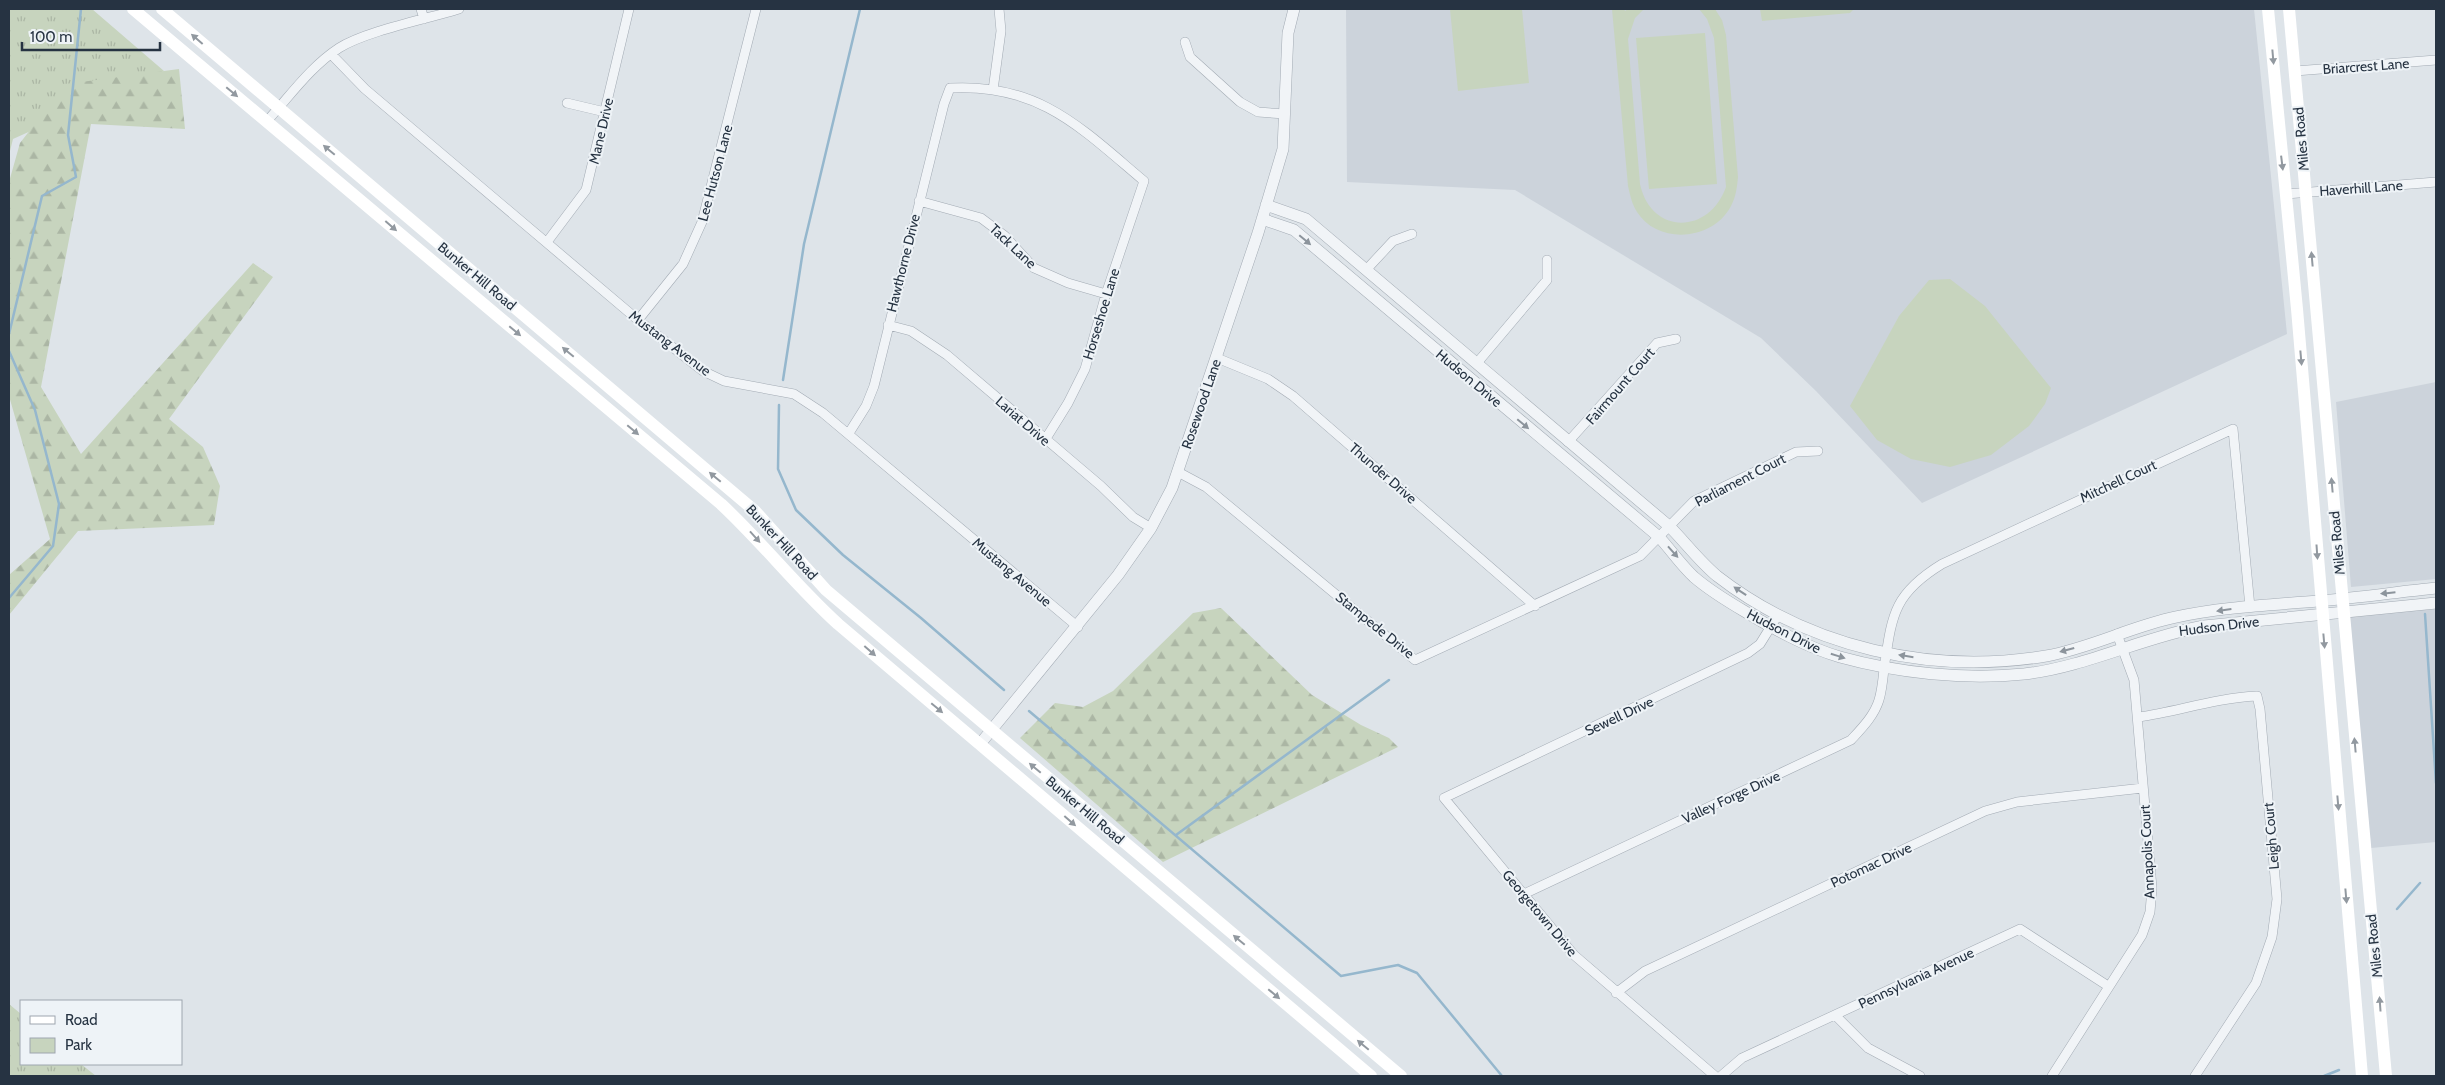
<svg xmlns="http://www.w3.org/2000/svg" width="2445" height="1085" font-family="Cabin,sans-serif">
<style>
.built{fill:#ccd3db}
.grass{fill:url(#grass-tufts)}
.forest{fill:url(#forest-firs)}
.green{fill:#c7d4be}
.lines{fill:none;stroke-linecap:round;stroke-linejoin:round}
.stream{stroke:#95b7cd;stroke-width:2.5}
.minor-casing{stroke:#a3abb4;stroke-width:10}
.tertiary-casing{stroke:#a3abb4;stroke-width:12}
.minor{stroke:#f1f4f7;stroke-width:9}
.tertiary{stroke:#f1f4f7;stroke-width:11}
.secondary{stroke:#fff;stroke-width:12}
.oneway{fill:#9299a0}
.oneway2{fill:#8c949c}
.labels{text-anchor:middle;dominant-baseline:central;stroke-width:4;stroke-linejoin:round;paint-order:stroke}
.street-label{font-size:14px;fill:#263342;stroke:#eef3f7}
</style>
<defs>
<pattern id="grass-tufts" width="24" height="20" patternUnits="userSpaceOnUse" patternTransform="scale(1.25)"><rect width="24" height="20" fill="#c7d4be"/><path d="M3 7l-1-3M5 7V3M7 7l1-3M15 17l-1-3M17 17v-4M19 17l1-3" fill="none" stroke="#abb6a4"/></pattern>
<pattern id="forest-firs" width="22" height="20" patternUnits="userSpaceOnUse" patternTransform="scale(1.25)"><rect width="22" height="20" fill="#c7d4be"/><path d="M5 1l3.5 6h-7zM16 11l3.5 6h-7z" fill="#abb6a4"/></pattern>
</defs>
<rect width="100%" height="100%" fill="#dee4e9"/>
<!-- built -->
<path class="built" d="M1346,9H2254L2287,334L1922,503L1816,391L1761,338L1515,190L1347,182Z
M2436,382V579L2351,587L2336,402Z
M2436,609V842L2371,848L2349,616Z"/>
<!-- grass -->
<path class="grass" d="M9,9H92L164,71L13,139L9,155Z
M9,1004L21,1014V1064H81L96,1076H9Z"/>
<!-- forest -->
<path class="forest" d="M179,69L185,129L91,124L41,387L81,454L253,263L273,277L169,419L203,447L220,486L214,525L78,531L9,615V575L50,539L9,396V182L20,143L66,84Z
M1221,608L1312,695L1361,725L1389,738L1398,747L1163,862L1020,738L1055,703L1083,707L1113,691L1193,613Z"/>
<!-- green -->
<path class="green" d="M1450,9H1522L1529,83L1458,91Z
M1612,9H1624L1625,11L1628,9H1644L1635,18L1628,39L1640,184C1651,235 1709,235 1726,187L1714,38L1707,19L1699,9H1715L1722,20L1726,35L1738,177C1737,187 1736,197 1731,206C1713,241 1658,245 1637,212C1632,204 1630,195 1628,186Z
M1760,9H1854L1850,13L1762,21Z
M1705,33L1717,184L1649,189L1636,38Z
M1950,279L1985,306L2051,388L2045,404L2029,426L1991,455L1950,467L1911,459L1877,440L1850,406L1899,316L1929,280Z"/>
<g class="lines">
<!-- stream -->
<path class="stream" d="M9,334L42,196L76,177L68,135L81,9
M9,351L35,410L59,504L53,546L9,598
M783,380L804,244L860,9
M779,405L778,469L796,510L843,555L921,618L1004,690
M2425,614L2436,783
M1029,711L1341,976L1398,965L1417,973L1502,1076
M1176,835L1389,680
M2397,909L2420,883
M2324,1076L2339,1070"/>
<!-- minor casing -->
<g class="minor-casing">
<path id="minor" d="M421,9L424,19
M1185,42L1190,57L1240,102L1258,112L1285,114
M331,54L365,89L638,320L703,371L724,381L794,394L823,413L1078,627
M2295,71L2436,60
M993,90L1001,31L999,9
M567,103L605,112
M267,121C290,96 310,67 339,48C366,31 427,19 459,9
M2286,194L2436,182
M919,201L981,218L1005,236L1034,268L1068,283L1106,294
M547,242L586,190L629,9
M1366,270L1393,241L1412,234
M638,320L683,264L702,222L756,9
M888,325L911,331L947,355L1101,486L1133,517L1151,528
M1217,358L1268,379L1293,396L1535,606
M1477,363L1547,280V260
M849,433L866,406L874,386L944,104L950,88C1039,83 1081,128 1144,181L1106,294L1085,369L1068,403L1045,440
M1568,442L1657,343L1676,339
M1178,472L1206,487L1415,660L1640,556L1694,501L1796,452L1818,451
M2139,717C2179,711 2216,698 2257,696L2260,709L2277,899L2272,937L2256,983L2195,1076
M1524,894L1851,740C1862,728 1874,716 1879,700C1882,690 1883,679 1884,669C1892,615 1893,594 1942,564L2233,429L2250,607
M1616,993L1645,971L1985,811L2017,802L2143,788
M1835,1015L1868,1048L1920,1076
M1715,1076L1574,955L1444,798L1748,653L1760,644L1778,615
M1721,1076L1742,1058L2020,929L2108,986
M2052,1076L2142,935L2150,912L2152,888L2134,680L2117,634"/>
</g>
<!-- tertiary casing -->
<g class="tertiary-casing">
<path id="tertiary" d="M1266,205L1306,219L1669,526C1685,542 1699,561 1717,576C1810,648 1931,675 2046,656C2091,648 2132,626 2176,617C2222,607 2271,605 2318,601C2357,598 2397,592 2436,588
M1262,219L1294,230L1659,537C1671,550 1681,565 1694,577C1709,590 1727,601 1744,611C1774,629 1806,647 1840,657C1898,673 1964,680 2024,674C2086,667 2143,637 2204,626L2436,603
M980,744L1118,575L1151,528L1172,488L1258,233L1283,149L1288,33L1294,9"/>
</g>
<!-- minor -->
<use href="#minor" class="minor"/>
<!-- tertiary -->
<use href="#tertiary" class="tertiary"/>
<!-- secondary -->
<path class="secondary" d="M133,9L721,504C762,542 796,586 838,624L1371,1076
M162,9L755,511L826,590L1401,1076
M2268,9L2297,309L2362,1076
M2289,9L2386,1076"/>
</g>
<!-- one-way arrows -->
<defs><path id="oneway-solid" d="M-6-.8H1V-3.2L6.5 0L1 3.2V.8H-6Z" transform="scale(1.25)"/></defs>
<g class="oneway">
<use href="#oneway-solid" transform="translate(197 39) rotate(-139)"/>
<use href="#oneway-solid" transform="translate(2273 57) rotate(85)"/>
<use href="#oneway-solid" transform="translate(232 92) rotate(40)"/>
<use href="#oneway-solid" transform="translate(329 150) rotate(-140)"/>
<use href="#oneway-solid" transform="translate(2282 163) rotate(83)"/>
<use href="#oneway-solid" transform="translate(391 226) rotate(41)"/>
<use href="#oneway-solid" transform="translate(2312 259) rotate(-95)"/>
<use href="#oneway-solid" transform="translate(515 331) rotate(40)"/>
<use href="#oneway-solid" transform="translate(568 352) rotate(-140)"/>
<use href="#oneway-solid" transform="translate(2301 358) rotate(85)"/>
<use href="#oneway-solid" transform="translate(633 430) rotate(40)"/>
<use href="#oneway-solid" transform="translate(715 477) rotate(-140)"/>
<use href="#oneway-solid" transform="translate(2332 485) rotate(-95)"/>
<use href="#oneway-solid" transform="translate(755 537) rotate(48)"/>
<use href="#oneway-solid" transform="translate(2317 552) rotate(86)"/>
<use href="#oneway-solid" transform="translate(2324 641) rotate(85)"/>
<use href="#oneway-solid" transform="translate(870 651) rotate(41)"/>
<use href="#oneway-solid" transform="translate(937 708) rotate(40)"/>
<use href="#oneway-solid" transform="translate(2355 745) rotate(-95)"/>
<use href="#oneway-solid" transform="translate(1035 768) rotate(-140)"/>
<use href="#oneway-solid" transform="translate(2338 803) rotate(85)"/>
<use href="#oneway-solid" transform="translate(1070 821) rotate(41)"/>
<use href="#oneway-solid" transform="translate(2346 896) rotate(85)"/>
<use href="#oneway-solid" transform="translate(1239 940) rotate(-140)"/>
<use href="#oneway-solid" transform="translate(1274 994) rotate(40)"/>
<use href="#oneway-solid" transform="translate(2380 1004) rotate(-94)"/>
<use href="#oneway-solid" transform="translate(1363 1045) rotate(-140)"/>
</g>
<g class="oneway2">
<use href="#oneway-solid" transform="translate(1305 240) rotate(40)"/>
<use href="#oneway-solid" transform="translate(1523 424) rotate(40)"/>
<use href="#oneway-solid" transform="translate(1673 552) rotate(48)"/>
<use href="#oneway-solid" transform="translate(1740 591) rotate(-146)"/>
<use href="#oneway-solid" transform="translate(2388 593) rotate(174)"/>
<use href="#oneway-solid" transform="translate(2224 610) rotate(172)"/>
<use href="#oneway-solid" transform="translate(2067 650) rotate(165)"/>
<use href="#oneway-solid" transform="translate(1838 656) rotate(17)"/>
<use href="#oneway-solid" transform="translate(1906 656) rotate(-171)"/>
</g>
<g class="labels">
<!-- street labels -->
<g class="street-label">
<text transform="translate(2366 66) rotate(-4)">Briarcrest Lane</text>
<text transform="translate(601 131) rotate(-77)">Mane Drive</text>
<text transform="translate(2301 139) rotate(-95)">Miles Road</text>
<text transform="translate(715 173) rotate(-75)">Lee Hutson Lane</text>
<text transform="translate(2361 188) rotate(-4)">Haverhill Lane</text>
<text transform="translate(1013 246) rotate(43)">Tack Lane</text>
<text transform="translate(903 263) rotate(-76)">Hawthorne Drive</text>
<text transform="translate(477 276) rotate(40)">Bunker Hill Road</text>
<text transform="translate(1101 314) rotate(-73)">Horseshoe Lane</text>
<text transform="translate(670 343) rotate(37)">Mustang Avenue</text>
<text transform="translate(1469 378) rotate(40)">Hudson Drive</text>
<text transform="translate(1620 386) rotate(-49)">Fairmount Court</text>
<text transform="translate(1201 404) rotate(-71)">Rosewood Lane</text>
<text transform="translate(1023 421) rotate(41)">Lariat Drive</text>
<text transform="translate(1383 473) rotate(41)">Thunder Drive</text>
<text transform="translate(1740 480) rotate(-27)">Parliament Court</text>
<text transform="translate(2118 481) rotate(-25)">Mitchell Court</text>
<text transform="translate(782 542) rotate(47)">Bunker Hill Road</text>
<text transform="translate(2337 543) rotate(-95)">Miles Road</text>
<text transform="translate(1012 572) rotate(40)">Mustang Avenue</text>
<text transform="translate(1375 625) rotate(39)">Stampede Drive</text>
<text transform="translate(2219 626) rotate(-7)">Hudson Drive</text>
<text transform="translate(1784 631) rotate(27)">Hudson Drive</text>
<text transform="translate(1619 716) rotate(-25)">Sewell Drive</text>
<text transform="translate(1731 797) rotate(-25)">Valley Forge Drive</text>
<text transform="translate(1085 810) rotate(40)">Bunker Hill Road</text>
<text transform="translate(2271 836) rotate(-95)">Leigh Court</text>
<text transform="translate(2147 852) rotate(-93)">Annapolis Court</text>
<text transform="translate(1871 865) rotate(-25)">Potomac Drive</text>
<text transform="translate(1540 913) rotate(50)">Georgetown Drive</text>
<text transform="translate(2374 946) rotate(-96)">Miles Road</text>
<text transform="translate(1916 978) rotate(-25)">Pennsylvania Avenue</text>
</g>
</g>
<!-- border -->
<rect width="2445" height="1085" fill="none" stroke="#263342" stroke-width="20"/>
<!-- legend -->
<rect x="20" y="1000" width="162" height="65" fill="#eef3f7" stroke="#9ea6af"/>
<rect x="30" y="1016" width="25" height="8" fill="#ffffff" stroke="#9ea6af"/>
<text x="65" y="1025" font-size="15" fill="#263342">Road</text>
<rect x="30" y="1038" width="25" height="15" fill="#c7d4be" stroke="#9ea6af"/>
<text x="65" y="1050" font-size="15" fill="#263342">Park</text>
<!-- scale -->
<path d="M22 42v8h138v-8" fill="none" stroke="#263342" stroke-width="2.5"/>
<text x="30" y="42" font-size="15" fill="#263342" stroke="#eef3f7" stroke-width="4" paint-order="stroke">100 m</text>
</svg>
